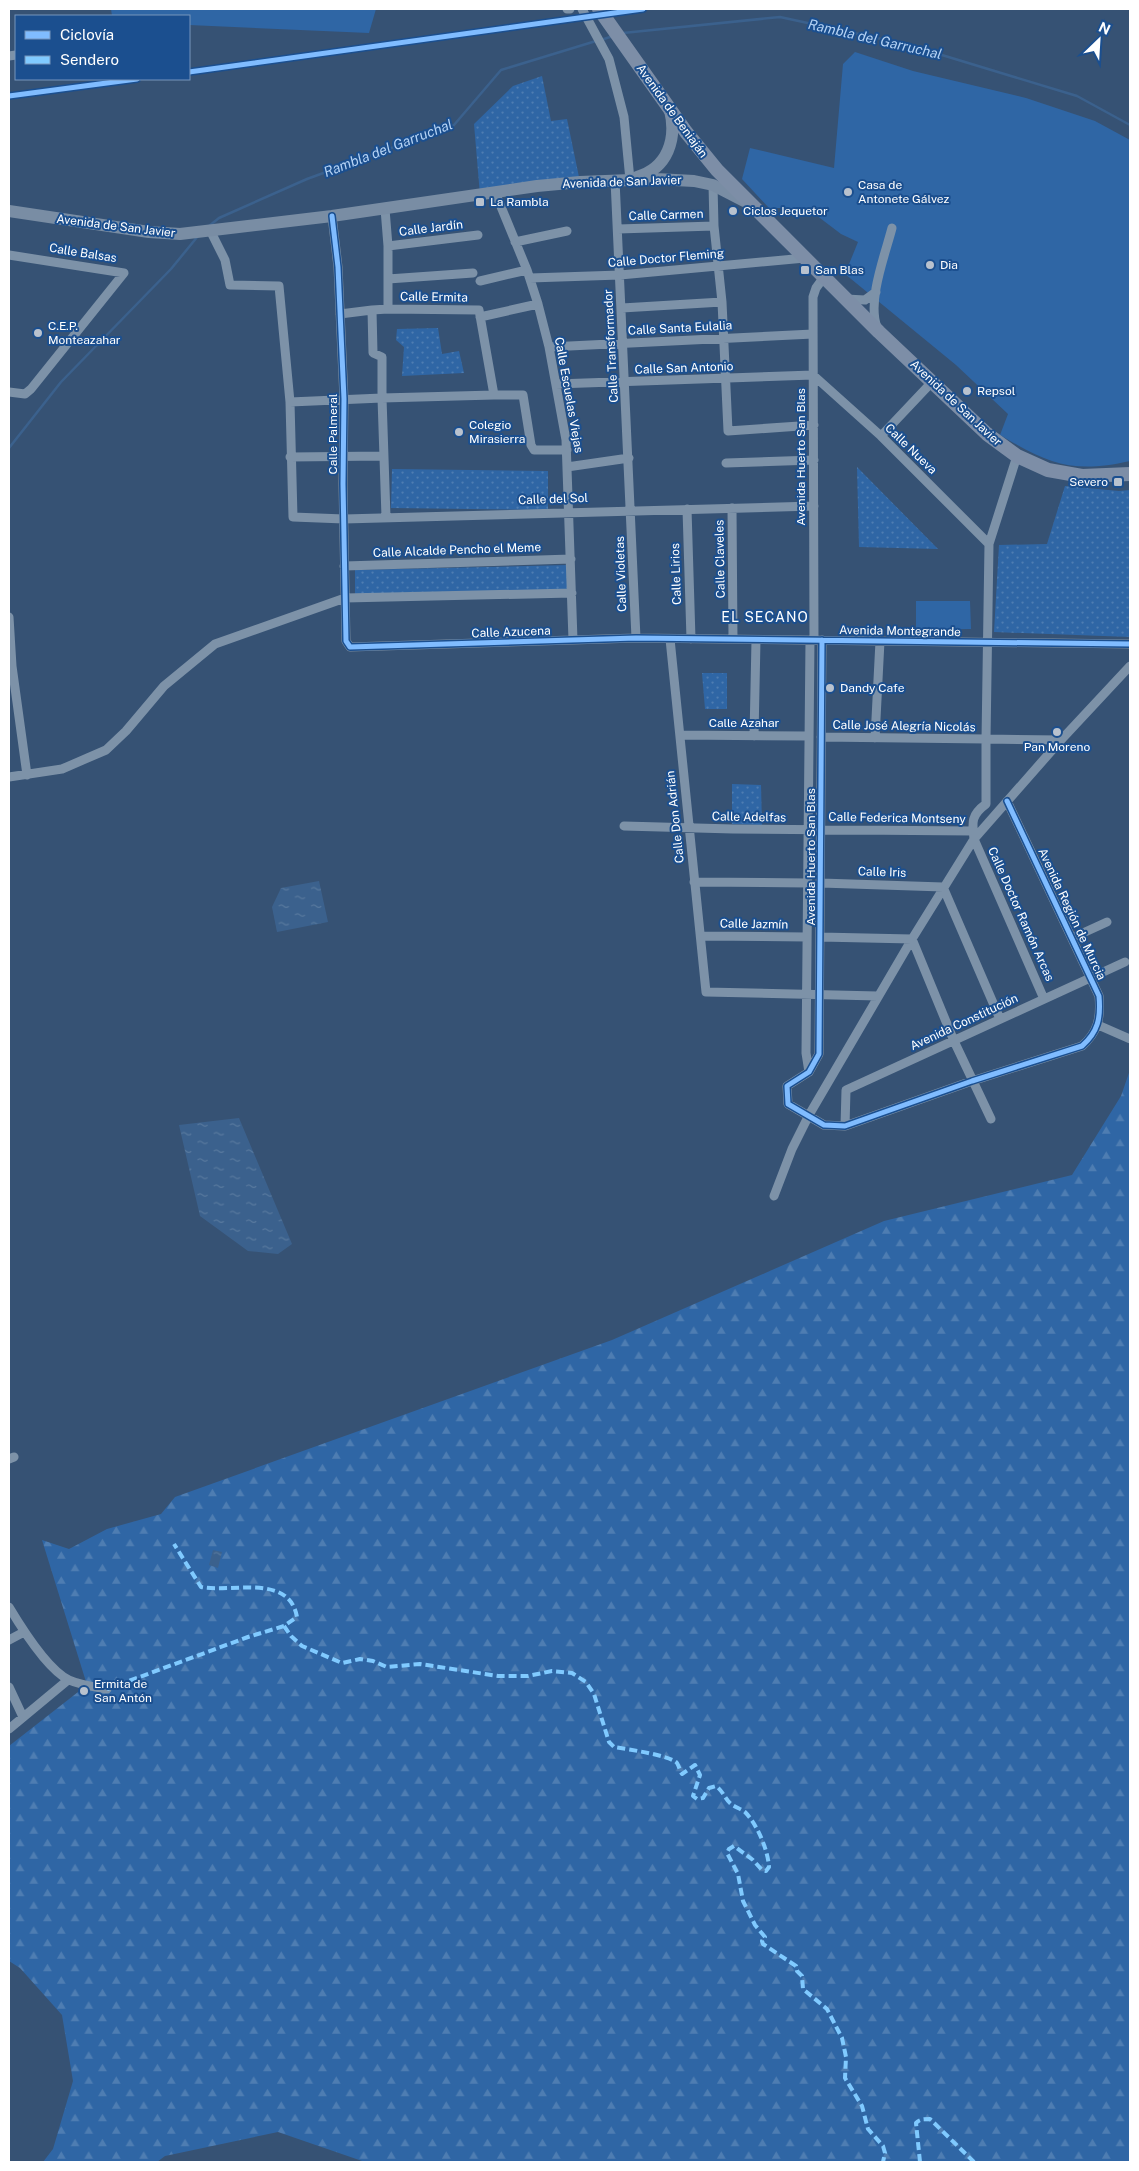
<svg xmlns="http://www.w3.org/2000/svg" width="1139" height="2171" font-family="'Public Sans',sans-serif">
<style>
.grass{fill:#2f66a5}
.forest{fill:url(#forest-firs)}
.park{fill:url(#park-dots)}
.water{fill:url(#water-ripples)}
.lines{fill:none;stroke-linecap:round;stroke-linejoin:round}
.stream{stroke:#3b618d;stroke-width:2.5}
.minor{stroke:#7d92a8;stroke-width:9}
.secondary{stroke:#798da4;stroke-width:12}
.primary{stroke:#7d8ea7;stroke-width:14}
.quiet{stroke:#80caff;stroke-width:4;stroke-dasharray:8 4;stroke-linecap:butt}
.cycleway-casing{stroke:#1b4f8f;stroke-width:8}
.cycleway{stroke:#80bcff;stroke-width:5}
.poi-dot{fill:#b9c2ce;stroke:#1b4f8f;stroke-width:2}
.labels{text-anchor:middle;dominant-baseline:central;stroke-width:4;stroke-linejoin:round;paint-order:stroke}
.street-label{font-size:12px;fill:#fff;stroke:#1b4f8f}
.poi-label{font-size:12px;fill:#fff;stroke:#1b4f8f;text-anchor:start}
.water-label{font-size:14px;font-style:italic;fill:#b5d3f5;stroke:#1b4f8f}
.neighbourhood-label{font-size:14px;letter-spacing:1px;fill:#fff;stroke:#1b4f8f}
</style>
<defs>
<pattern id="forest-firs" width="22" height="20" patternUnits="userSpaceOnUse" patternTransform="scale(1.25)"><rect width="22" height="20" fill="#2f66a5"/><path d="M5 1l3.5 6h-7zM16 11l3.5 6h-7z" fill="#4e7db2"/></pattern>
<pattern id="park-dots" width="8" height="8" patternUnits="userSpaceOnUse" patternTransform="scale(1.25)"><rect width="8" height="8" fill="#2f66a5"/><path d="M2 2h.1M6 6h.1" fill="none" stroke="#4e7db2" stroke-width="1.8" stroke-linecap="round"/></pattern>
<pattern id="water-ripples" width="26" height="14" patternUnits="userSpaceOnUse" patternTransform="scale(1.25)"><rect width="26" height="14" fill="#3b618d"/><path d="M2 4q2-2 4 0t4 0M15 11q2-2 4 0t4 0" fill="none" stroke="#58799e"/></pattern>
</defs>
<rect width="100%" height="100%" fill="#365274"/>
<!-- grass -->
<path class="grass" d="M111,9H376L369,33L189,25V16H112Z
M855,52L913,71L1026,98L1095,121L1130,140V461C1073,474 1049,464 1000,435L1008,414L956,365L845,274L858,242L841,234L816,215L800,208H769L742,179L750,148L834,168L843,64Z
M916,601H970L971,629L916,630Z"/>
<!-- forest -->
<path class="forest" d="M1130,1070V2162H365L278,2132L165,2156L157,2162H43L53,2149L73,2081L62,2015L20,1968L9,1961V1746L87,1685L42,1540L69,1549L107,1529L161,1514L175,1497L612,1340L884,1221L1072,1175L1121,1096Z"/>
<!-- park -->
<path class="park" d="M542,76L551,121L567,119L580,182L480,195L474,124L513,86Z
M438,328L442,354L459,351L464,373L402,376L404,347L396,340L397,329Z
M857,467L938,549L859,547Z
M392,469L548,471V510L391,508Z
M1065,486L1119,491L1130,490V637L994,632L999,545L1047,544Z
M569,565L570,590L355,595V570Z
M702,673H727V709H705Z
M732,784L761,785L762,825L732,824Z"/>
<!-- water -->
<path class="water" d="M319,881L328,922L277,932L272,907L281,888Z
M239,1118L292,1244L278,1254L248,1251L200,1216L179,1125Z
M213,1550L222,1552L218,1568L209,1565Z"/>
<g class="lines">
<!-- stream -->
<path class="stream" d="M623,33L780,17L909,45L1077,96L1130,125
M601,40L613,36
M209,226L219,218L307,179L454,125L501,70L596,41
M9,448L61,382L171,269L198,236"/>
<!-- minor -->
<path class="minor" d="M567,9H570
M582,9L609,59L624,117L630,180
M9,56L16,55
M615,180L636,638
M713,185L714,226L722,302L728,431L814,425
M495,192L527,270L538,304L549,347L566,440L573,640
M332,216L338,267L344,399L343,484L346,641L350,647L636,638L1130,644
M618,229L714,226
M211,232L225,260L230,285L279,286L290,402L293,517L344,519L814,506
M515,242L567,231
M388,246L478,235
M9,255L124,273L31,389L25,394L9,392
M530,278L620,275L805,258
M388,279L473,273
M480,281L527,270
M846,299L865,300L876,292
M622,308L722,302
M388,309L479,310L494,395H523L531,445L534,450H567
M340,314L372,310
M480,317L538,304
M877,327C867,301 885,255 892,228
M549,347L813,334
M556,384L813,375L881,436L989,544
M290,402L382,398V357L373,353L372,310L388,309V246L385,209
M881,436L932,382
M290,457L384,456
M726,463L814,460
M567,467L629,458
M732,508L733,639
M687,509L691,639
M386,517L382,398L494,395
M344,566L571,559
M9,617L12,666L27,775
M670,639L706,992L878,996
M814,640L813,297L816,288L824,277
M822,640L819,1054L809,1072L787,1086L788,1104L824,1125L845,1126L972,1081L1082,1046C1098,1032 1101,1018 1099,996L1007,801
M680,735L809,736
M754,736L756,640
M821,737L986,739L989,544L1017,456
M875,738L880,641
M9,777L62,769L106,750L126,731L164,686L215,644L345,598L572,593
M624,826L733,829L973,831
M694,882L808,883
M821,883L943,887L1000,1019
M701,936L807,937
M820,937L912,939L954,1041L991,1119
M1072,938L1107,922
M1044,999L974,839C972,822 971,815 986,804V739L1061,740
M1098,1025L1130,1039
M809,1072L806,1053L810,640
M845,1126L846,1090L1125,962
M774,1196L792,1149L809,1115L912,939L974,839L1061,740L1130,666
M9,1459L14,1457
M9,1607C21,1627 48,1670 69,1680C80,1685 95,1687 107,1689
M9,1640L24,1632
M9,1687L23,1717
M9,1729L68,1680"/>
<!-- secondary -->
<path class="secondary" d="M637,177C668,168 677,139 670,110
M9,211L149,232L180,234L332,216L537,186L580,182L656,179L694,181L713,185L744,201"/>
<!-- primary -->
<path class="primary" d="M599,9L686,132L717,170L879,332L987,434L1017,456L1048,470L1082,476L1130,474"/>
<!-- quiet -->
<path class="quiet" d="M284,1626L291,1636L302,1646L342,1663L360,1659L373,1661L387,1667L420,1664L498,1676H528L552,1671L572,1673L586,1682L594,1694L609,1742L614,1747C625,1749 670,1755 677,1763C679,1766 680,1771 682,1774L695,1765L700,1775L693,1796L697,1799L703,1798L709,1788L716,1786C723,1791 725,1799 731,1804C735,1807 741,1809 745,1812C757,1824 768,1850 769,1867L766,1871L762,1870L753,1860L734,1846L729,1849L727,1853L738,1874L743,1901L755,1925L765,1937L762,1941L763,1944L796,1966L797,1971L802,1976L803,1989L827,2009L842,2038L846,2057L845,2078L862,2106L868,2129L883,2146L885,2153L883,2162
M107,1689L248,1637L284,1626L297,1617C289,1573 232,1593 201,1587L174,1544
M920,2162L916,2123C920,2119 924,2119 930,2119L974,2162"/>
<!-- cycleway casing -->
<g class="cycleway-casing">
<path id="cycleway" d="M189,72L643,9
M9,96L137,79
M332,216L338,267L344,399L343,484L346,641L350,647L636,638L1130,644
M822,640L819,1054L809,1072L787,1086L788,1104L824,1125L845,1126L972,1081L1082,1046C1098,1032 1101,1018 1099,996L1007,801"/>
</g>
<!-- cycleway -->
<use href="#cycleway" class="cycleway"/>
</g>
<!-- markers -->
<g class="poi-dot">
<circle cx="848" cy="192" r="5"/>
<rect x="475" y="197" width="10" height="10" rx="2.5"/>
<circle cx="733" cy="211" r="5"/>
<circle cx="930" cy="265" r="5"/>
<rect x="800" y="265" width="10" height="10" rx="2.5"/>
<circle cx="38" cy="333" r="5"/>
<circle cx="967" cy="391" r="5"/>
<circle cx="459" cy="432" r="5"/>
<rect x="1113" y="477" width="10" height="10" rx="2.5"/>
<circle cx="830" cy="688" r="5"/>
<circle cx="1057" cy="732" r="5"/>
<circle cx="84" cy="1691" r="5"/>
</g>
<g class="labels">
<!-- street labels -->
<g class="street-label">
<text transform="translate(672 111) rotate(54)">Avenida de Beniaján</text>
<text transform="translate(622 182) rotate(-2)">Avenida de San Javier</text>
<text transform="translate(666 215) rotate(-2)">Calle Carmen</text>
<text transform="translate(116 226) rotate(7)">Avenida de San Javier</text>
<text transform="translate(431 228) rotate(-7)">Calle Jardín</text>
<text transform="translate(83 253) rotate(9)">Calle Balsas</text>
<text transform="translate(666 258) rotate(-5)">Calle Doctor Fleming</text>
<text transform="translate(434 297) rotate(1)">Calle Ermita</text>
<text transform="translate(680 328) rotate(-3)">Calle Santa Eulalia</text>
<text transform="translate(611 346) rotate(-93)">Calle Transformador</text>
<text transform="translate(684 368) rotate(-2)">Calle San Antonio</text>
<text transform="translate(569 395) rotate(80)">Calle Escuelas Viejas</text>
<text transform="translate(956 403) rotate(43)">Avenida de San Javier</text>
<text transform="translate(333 434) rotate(-90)">Calle Palmeral</text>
<text transform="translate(911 449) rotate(44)">Calle Nueva</text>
<text transform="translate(801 457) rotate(-90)">Avenida Huerto San Blas</text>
<text transform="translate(553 499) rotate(-2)">Calle del Sol</text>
<text transform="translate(457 550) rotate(-2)">Calle Alcalde Pencho el Meme</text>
<text transform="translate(720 559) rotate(-91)">Calle Claveles</text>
<text transform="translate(621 574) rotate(-92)">Calle Violetas</text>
<text transform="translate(676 574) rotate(-92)">Calle Lirios</text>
<text transform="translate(900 631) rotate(1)">Avenida Montegrande</text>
<text transform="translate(511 632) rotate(-2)">Calle Azucena</text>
<text x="744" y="723">Calle Azahar</text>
<text transform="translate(904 726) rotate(1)">Calle José Alegría Nicolás</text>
<text transform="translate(675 817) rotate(-96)">Calle Don Adrián</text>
<text transform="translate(749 817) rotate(1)">Calle Adelfas</text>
<text transform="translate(897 818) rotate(1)">Calle Federica Montseny</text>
<text transform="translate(811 857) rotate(-90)">Avenida Huerto San Blas</text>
<text transform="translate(882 872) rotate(2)">Calle Iris</text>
<text transform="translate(1021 914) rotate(66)">Calle Doctor Ramón Arcas</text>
<text transform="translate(1072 914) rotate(65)">Avenida Región de Murcia</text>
<text transform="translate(754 924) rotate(1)">Calle Jazmín</text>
<text transform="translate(964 1022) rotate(-25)">Avenida Constitución</text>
</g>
<!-- poi labels -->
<g class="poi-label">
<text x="858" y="185">Casa de<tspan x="858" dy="14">Antonete Gálvez</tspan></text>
<text x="490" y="202">La Rambla</text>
<text x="743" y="211">Ciclos Jequetor</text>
<text x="940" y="265">Dia</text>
<text x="815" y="270">San Blas</text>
<text x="48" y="326">C.E.P.<tspan x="48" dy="14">Monteazahar</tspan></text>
<text x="977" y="391">Repsol</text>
<text x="469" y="425">Colegio<tspan x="469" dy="14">Mirasierra</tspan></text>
<text x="1108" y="482" text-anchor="end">Severo</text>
<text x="840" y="688">Dandy Cafe</text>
<text x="1057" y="747" text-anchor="middle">Pan Moreno</text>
<text x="94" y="1684">Ermita de<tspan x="94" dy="14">San Antón</tspan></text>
</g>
<!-- water labels -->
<g class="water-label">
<text transform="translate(875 39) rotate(13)">Rambla del Garruchal</text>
<text transform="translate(388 148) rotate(-21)">Rambla del Garruchal</text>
</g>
<!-- neighbourhood labels -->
<g class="neighbourhood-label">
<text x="765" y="617">EL SECANO</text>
</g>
</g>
<!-- border -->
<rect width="1139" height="2171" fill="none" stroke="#ffffff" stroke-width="20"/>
<!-- legend -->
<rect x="15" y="15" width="175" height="65" fill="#1b4f8f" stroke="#7695bc"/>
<rect x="25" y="31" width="25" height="8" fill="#80bcff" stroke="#7695bc"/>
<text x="60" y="40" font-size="15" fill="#ffffff">Ciclovía</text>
<rect x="25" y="56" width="25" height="8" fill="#80caff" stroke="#7695bc"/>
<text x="60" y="65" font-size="15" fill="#ffffff">Sendero</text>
<!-- north arrow -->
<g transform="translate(1099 40) rotate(25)" stroke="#1b4f8f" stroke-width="4" paint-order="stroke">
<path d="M0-4L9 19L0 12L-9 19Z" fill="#ffffff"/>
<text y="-8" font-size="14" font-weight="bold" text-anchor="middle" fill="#ffffff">N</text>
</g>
</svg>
